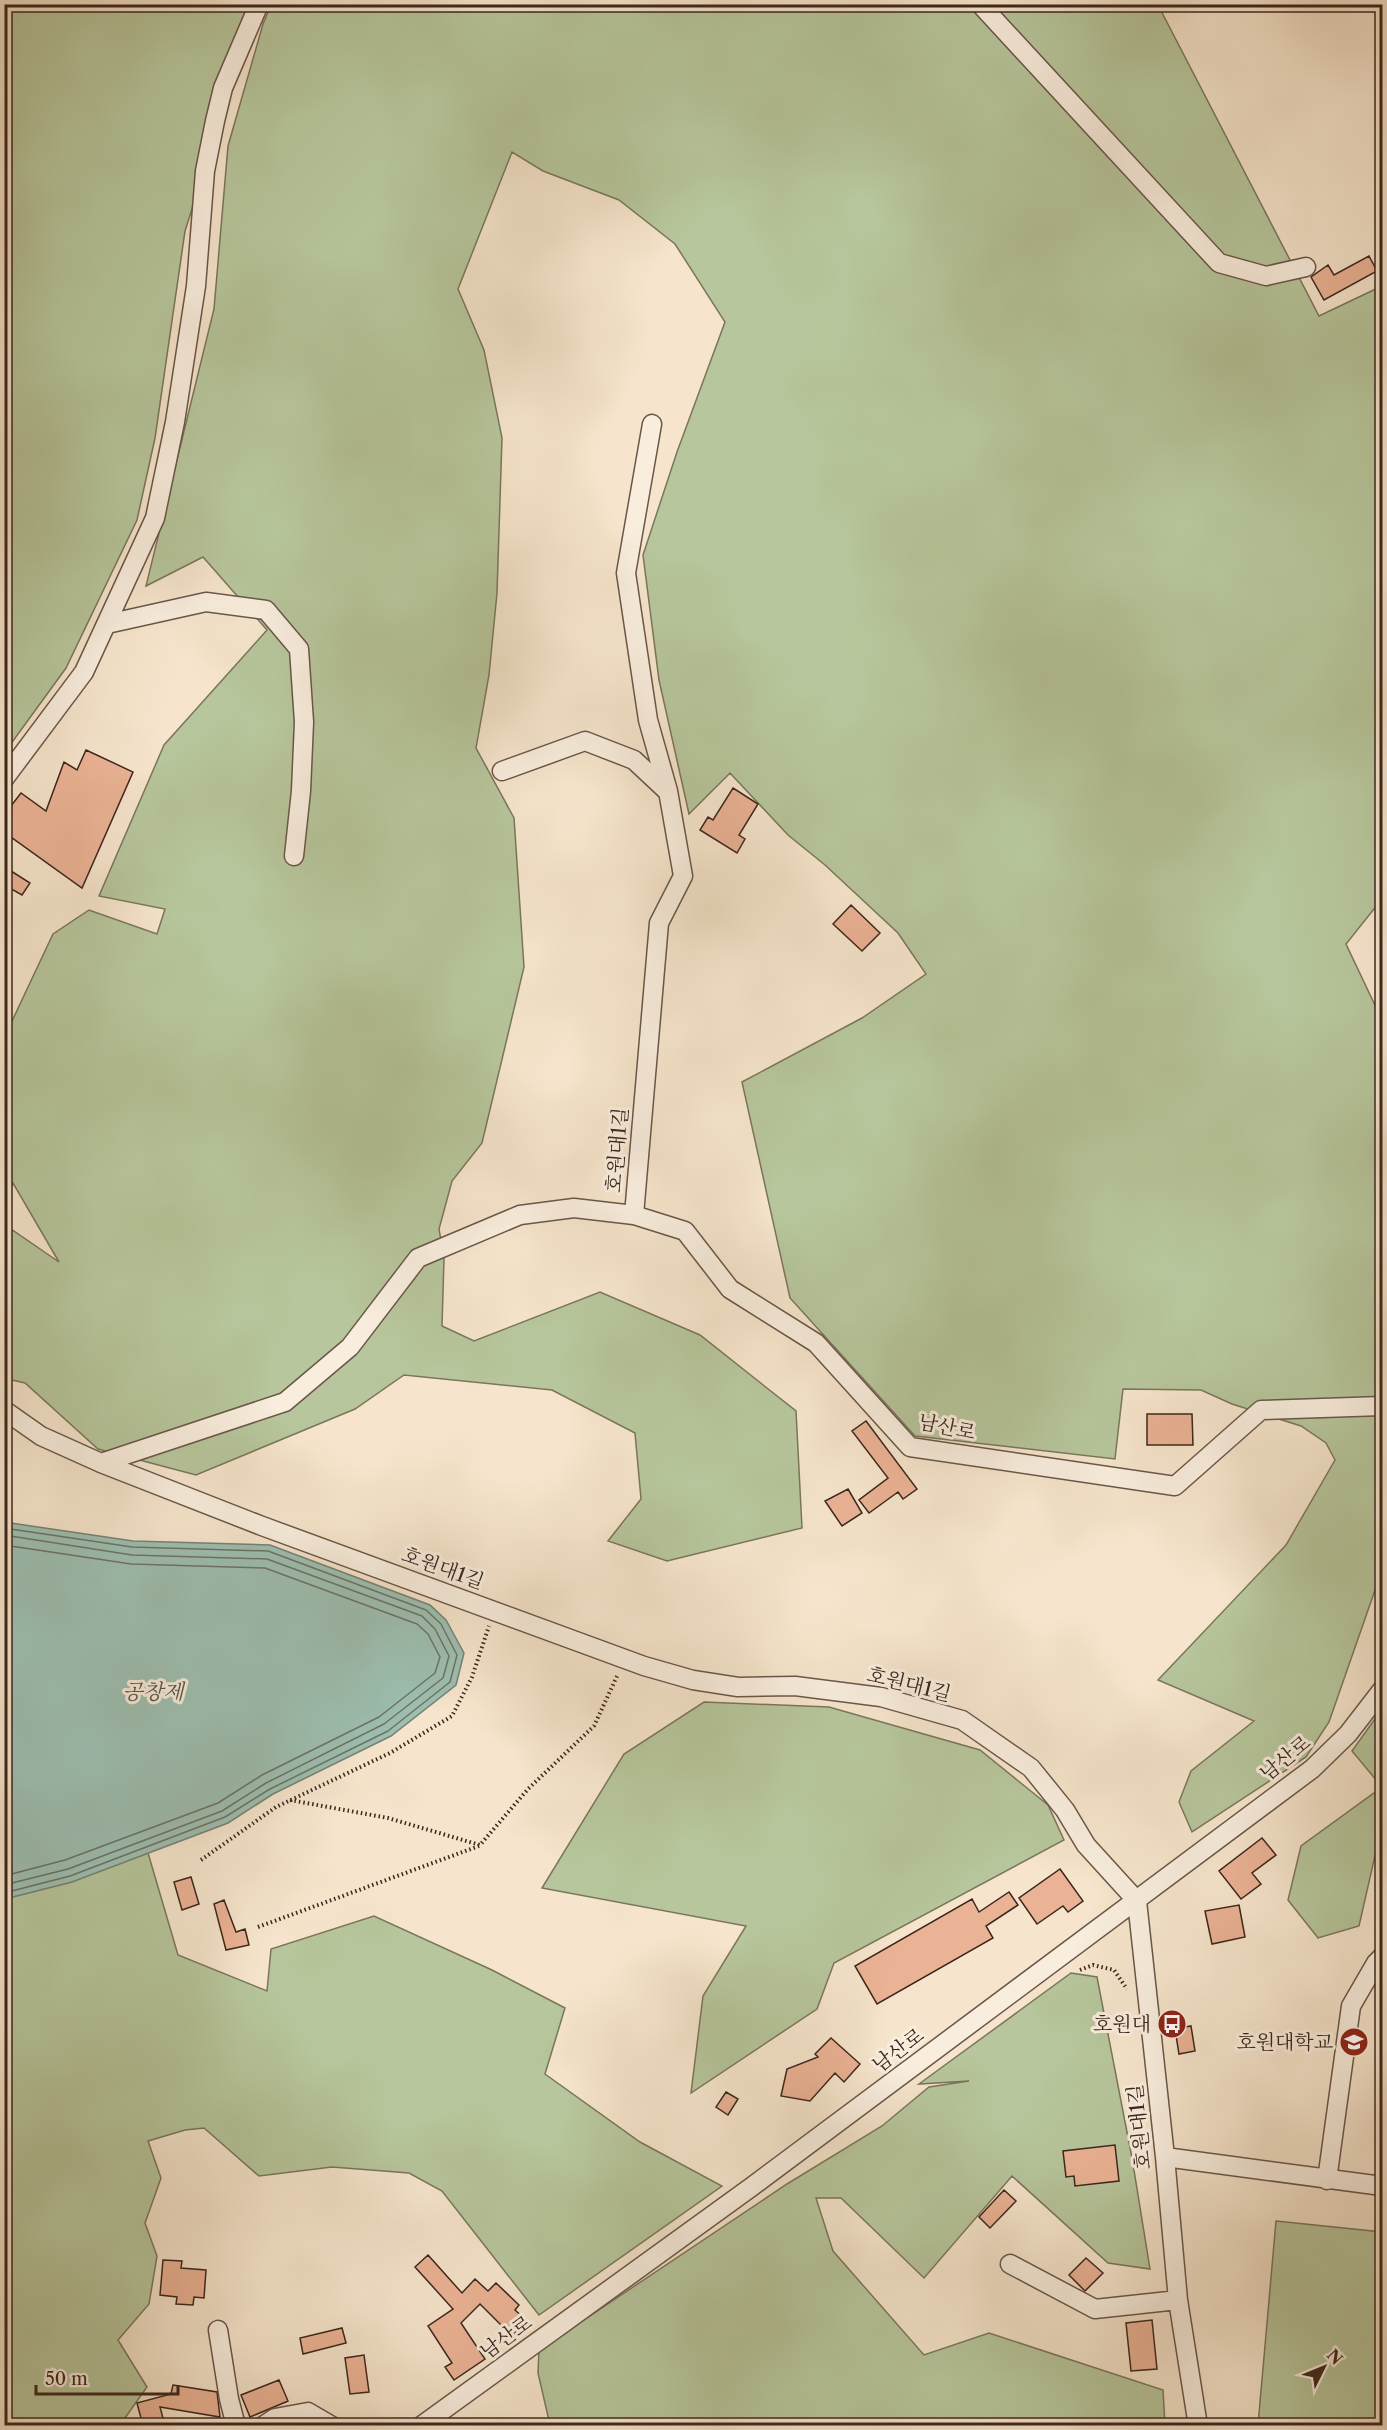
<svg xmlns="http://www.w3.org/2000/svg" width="1387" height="2430" font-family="'Libre Caslon Text','Noto Serif KR',serif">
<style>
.green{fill:#b7c69c;stroke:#7a765c;stroke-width:1.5}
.water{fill:#9dc0b2;stroke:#768276;stroke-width:1.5}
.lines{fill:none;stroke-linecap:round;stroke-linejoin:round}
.shore{stroke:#6c7368;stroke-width:1.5}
.building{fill:#ebb395;stroke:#3c261d;stroke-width:1.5}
.minor-casing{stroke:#6a5649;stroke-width:21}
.path{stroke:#3c261d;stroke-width:4;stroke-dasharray:1.5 3;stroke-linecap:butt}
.minor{stroke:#f9eede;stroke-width:18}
.labels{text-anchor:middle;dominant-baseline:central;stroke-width:6;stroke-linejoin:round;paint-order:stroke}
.street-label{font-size:20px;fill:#3c261d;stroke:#f9eede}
.poi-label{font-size:20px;fill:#3c261d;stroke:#f9eede;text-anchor:end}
.water-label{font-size:21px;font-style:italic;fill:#59544a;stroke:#f9eede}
</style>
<rect width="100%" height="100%" fill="#f6e5cc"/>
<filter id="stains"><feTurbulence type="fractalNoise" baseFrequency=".00333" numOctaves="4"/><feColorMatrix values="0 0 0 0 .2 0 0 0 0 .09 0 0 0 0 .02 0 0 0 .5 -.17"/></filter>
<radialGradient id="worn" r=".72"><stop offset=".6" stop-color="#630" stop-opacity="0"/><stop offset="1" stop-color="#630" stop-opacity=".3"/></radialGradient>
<!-- green -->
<path class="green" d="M4,5H257L185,231L155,438L137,520L66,668L5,752Z
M271,5H1158L1319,316L1382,286V899L1346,944L1382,1020V1570L1329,1722L1306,1757L1192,1832L1179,1802L1191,1771L1254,1721L1158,1680L1286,1545L1335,1460L1326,1443L1301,1426L1232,1404L1201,1390L1123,1389L1115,1459L915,1436L790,1298L742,1082L862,1018L926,974L898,933L825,865L788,835L730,773L689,814L659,680L643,555L677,452L725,322L675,244L619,200L543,171L512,152L458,289L484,350L502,438L497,593L489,675L476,748L514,818L524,967L482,1143L452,1181L439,1229L444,1258L442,1326L474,1341L600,1292L700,1335L796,1411L802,1528L667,1561L608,1541L641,1499L635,1433L552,1390L404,1375L355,1409L196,1475L98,1449L25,1383L12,1380L5,1375V1225L59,1262L13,1183L5,1206V1036L53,934L89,910L157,934L165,909L99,896L164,745L267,630L203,557L146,586L214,309L228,146L263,24Z
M704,1702L829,1707L980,1750L1048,1805L1064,1840L834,1963L817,2009L691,2093L703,1996L746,1926L542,1888L624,1754Z
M1382,1709V1825L1359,1926L1318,1938L1288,1900L1301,1846L1382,1787L1352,1751Z
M148,1853L178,1955L267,1991L271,1949L374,1916L492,1970L565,2008L545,2074L640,2142L722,2186L539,2315L442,2191L409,2173L332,2167L259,2176L204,2128L185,2130L148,2141L161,2178L145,2223L157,2256L149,2304L118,2340L147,2387L120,2425H5L4,1898Z
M1071,1973L1097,1977L1132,2158L1150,2269L1108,2263L1012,2176L924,2278L841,2198H816L833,2251L924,2355L989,2333L1163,2390L1165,2425H550L538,2373L539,2350L787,2184L882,2126L929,2087L969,2081L919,2084Z
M1276,2221L1382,2232V2425H1258Z"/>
<!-- water -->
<path class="water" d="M4,1522L133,1541L270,1545L430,1605L446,1620L464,1653L456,1685L391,1736L273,1794L228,1823L72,1882L5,1899Z"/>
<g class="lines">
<!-- shore -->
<path class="shore" d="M4,1528L132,1547L268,1551L426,1610L441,1624L457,1655L450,1682L388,1731L270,1789L225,1817L70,1876L4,1893
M4,1535L132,1555L267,1559L422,1616L435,1629L449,1656L443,1678L384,1724L266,1783L222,1811L68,1869L4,1885
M4,1545L131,1564L265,1568L417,1624L428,1634L440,1657L435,1673L379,1717L262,1775L218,1803L65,1860L4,1876"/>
</g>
<!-- building -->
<path class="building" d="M1369,256L1377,271L1324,300L1311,277L1328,265L1334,275Z
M86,750L133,772L82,888L4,832V815L21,793L46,811L64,762L77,770Z
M733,788L758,804L739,835L745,839L737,853L700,830L708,817L713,820Z
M11,871L30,883L22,895L4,885Z
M851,905L880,933L862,951L833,924Z
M1147,1414H1192L1193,1445H1147Z
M866,1421L917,1489L903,1499L898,1492L869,1513L859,1500L888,1478L852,1431Z
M848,1489L862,1513L842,1526L825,1501Z
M1262,1838L1276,1855L1252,1873L1261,1884L1241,1899L1219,1871Z
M1060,1869L1083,1901L1068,1912L1063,1906L1037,1924L1019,1898Z
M191,1877L199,1904L182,1910L174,1882Z
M1009,1892L1018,1905L986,1926L993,1938L877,2004L855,1966L972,1899L979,1912Z
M224,1900L236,1932L245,1929L249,1945L226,1950L214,1904Z
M1239,1905L1245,1937L1212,1944L1205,1911Z
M1191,2026L1195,2051L1179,2054L1175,2029Z
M831,2038L860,2064L844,2082L835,2073L810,2101L781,2096L787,2069L818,2057L815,2054Z
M726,2092L738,2099L728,2115L716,2107Z
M1115,2145L1119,2181L1075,2186L1074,2176L1066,2177L1063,2151Z
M1004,2190L1016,2201L990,2228L979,2217Z
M428,2255L462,2293L475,2279L488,2291L496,2283L519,2305L515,2310L527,2321L512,2336L480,2304L461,2323L485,2359L454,2380L445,2367L452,2363L428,2326L453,2309L415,2267Z
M1086,2258L1103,2273L1085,2291L1069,2275Z
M163,2260L182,2261L181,2268L206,2270L204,2298L194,2297L193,2305L176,2304L177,2297L160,2295Z
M1152,2320L1157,2369L1131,2371L1126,2323Z
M342,2328L346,2343L303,2354L300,2338Z
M364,2355L369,2392L350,2394L345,2358Z
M279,2380L288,2401L250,2417L241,2395Z
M173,2385L217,2392L220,2417L160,2407L165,2426H143L137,2403L171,2394Z"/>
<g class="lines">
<!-- minor casing -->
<g class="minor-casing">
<path id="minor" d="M980,4L1219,263L1266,276L1306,267
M107,624L206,602L266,610L299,649L304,722L301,791L294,856
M502,771L585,741L634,760L666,790
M4,779L84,672L155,518L175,422L196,286L205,171L215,121L223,88L259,4
M634,1215L659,923L683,876L668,791L648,720L626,573L652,424
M4,1410L41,1436L101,1463L262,1526L644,1666L693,1680L738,1687L795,1686L881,1697L962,1720L1031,1768L1065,1810L1086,1845L1137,1901L1165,2157L1178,2300L1198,2426
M101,1463L285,1402L350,1347L418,1258L520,1215L574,1208L634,1215L685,1231L730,1289L816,1343L910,1447L1175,1486L1261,1410L1382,1406
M1165,2157L1382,2186
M1327,2180L1351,2006L1376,1963L1382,1957
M1010,2264L1095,2309L1178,2300
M218,2330L229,2399L236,2426
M263,2426L275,2418L308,2412L332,2426
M421,2426L750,2188L1312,1769L1348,1734L1382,1690"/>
</g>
<!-- path -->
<path class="path" d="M290,1800L388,1818L480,1845L528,1789L594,1726L618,1674
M201,1860L276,1807L390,1753L452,1716L472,1677L489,1626
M258,1927L479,1846
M1080,1970L1093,1965L1114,1970L1127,1989"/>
<!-- minor -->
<use href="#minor" class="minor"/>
</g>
<!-- icons -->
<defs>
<g id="bus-disc" transform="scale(1.5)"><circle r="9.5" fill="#8f2418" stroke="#f9eede"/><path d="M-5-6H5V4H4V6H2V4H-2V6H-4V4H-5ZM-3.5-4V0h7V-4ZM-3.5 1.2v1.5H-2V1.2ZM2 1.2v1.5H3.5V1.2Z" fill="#fff"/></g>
<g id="university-disc" transform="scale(1.5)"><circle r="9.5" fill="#8f2418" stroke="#f9eede"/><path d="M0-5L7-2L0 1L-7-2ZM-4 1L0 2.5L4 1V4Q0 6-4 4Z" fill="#fff"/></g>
</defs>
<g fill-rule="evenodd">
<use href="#bus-disc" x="1172" y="2024"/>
<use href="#university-disc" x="1354" y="2042"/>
</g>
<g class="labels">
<!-- street labels -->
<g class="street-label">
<text transform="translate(617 1150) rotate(-85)">호원대1길</text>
<text transform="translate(947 1427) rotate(12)">남산로</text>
<text transform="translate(443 1568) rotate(20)">호원대1길</text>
<text transform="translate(909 1684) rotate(14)">호원대1길</text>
<text transform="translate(1285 1758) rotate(-39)">남산로</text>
<text transform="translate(898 2050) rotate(-37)">남산로</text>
<text transform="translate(1139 2127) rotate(-96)">호원대1길</text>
<text transform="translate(506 2337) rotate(-36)">남산로</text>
</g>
<!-- poi labels -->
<g class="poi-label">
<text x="1151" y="2024">호원대</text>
<text x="1333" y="2042">호원대학교</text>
</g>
<!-- water labels -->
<g class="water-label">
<text x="153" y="1691">공창제</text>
</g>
</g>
<!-- margin -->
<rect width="1387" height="2430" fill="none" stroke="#f6e5cc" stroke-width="24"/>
<rect x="6" y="6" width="1375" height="2418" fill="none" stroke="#3c261d" stroke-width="3"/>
<rect x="12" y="12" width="1363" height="2406" fill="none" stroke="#3c261d" stroke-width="1.5"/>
<!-- north arrow -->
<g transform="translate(1324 2367) rotate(47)" stroke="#f9eede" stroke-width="4.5" paint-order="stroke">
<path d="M0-4.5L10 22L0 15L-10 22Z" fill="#3c261d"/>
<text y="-9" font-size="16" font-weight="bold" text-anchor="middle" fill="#3c261d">N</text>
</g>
<!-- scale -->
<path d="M36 2385v9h142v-9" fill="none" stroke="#3c261d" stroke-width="3"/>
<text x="45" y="2385" font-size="18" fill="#3c261d" stroke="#f9eede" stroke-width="4.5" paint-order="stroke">50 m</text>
<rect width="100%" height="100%" filter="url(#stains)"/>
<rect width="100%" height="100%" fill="url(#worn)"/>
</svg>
